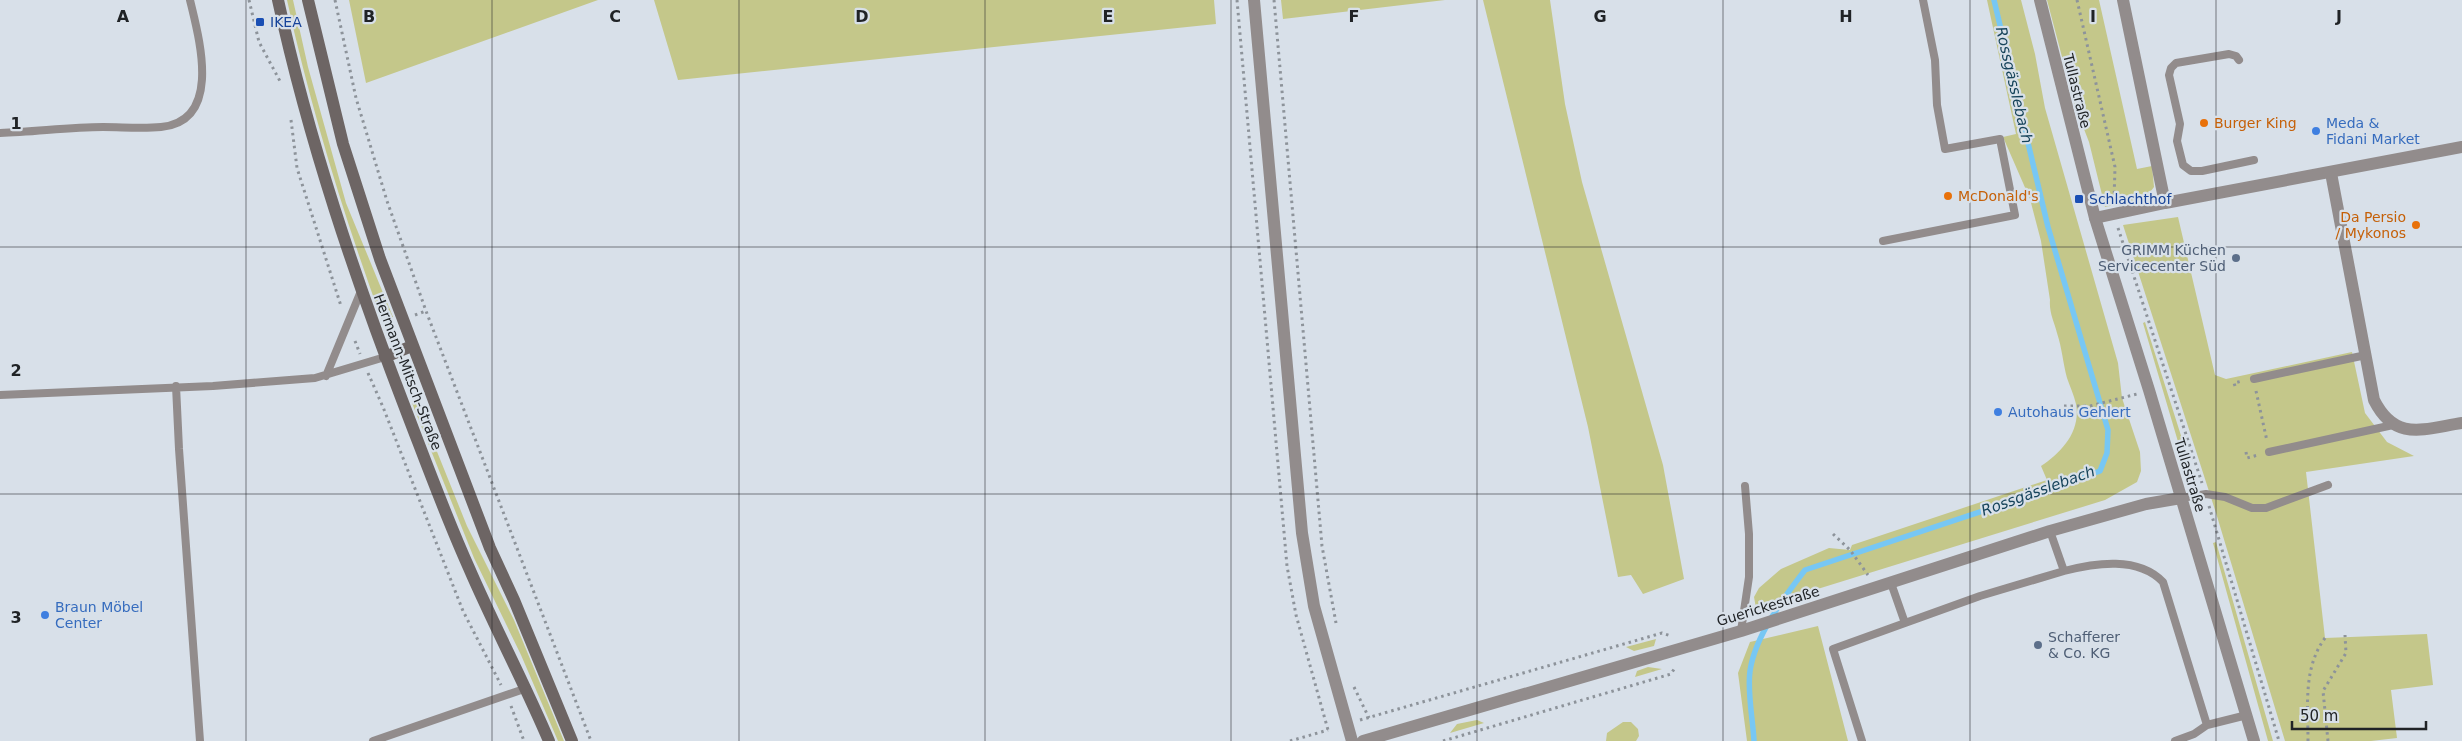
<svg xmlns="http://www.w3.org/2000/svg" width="2462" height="741" font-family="'DejaVu Sans',sans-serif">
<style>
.green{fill:#c4c78a}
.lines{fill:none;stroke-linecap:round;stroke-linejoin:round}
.stream{stroke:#77c7f4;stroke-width:5.5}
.path{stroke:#8d939a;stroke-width:3;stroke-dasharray:2.5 4;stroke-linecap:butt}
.service{stroke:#928c8c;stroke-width:8}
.minor{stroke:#928c8c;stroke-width:12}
.tertiary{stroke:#928c8c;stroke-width:12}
.secondary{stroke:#6d6564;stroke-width:12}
.grid{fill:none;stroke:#202326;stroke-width:1;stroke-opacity:0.55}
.transit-dot{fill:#1a4fb4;stroke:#d8e0e9;stroke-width:2}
.food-dot{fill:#e8710a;stroke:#d8e0e9;stroke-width:2}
.shop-dot{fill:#3f7fe0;stroke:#d8e0e9;stroke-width:2}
.service-dot{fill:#5c6f8a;stroke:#d8e0e9;stroke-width:2}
.labels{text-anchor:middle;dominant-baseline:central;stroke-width:4.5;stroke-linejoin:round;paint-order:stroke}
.transit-label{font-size:14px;fill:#164399;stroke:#d8e0e9;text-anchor:start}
.street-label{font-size:14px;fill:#202326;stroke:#d8e0e9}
.food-label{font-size:14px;fill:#c56008;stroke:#d8e0e9;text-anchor:start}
.shop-label{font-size:14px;fill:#366cbe;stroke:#d8e0e9;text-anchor:start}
.service-label{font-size:14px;fill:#4e5e75;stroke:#d8e0e9;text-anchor:end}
.water-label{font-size:15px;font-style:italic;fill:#17445b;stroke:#d8e0e9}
.grid-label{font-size:16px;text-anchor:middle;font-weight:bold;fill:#202326;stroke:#d8e0e9;stroke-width:4.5;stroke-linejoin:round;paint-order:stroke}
</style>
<rect width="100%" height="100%" fill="#d8e0e9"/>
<!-- green -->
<path class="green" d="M287,0H293L308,67L346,203L393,317L382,321C344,216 311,110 287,0Z
M349,0H598L366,83Z
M654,0H1214L1216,24L678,80Z
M1281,0H1445L1283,19Z
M1483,0H1550L1565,104L1582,182L1663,465L1684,579L1643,594L1631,575L1618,577L1588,427Z
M1987,0H2021L2035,54L2045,108L2118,363L2122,398L2140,452L2141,471L2137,482L2105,500L1756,608L1754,597L1759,588L1781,569L1829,548L1850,550L1852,545L2047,480L2041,466C2062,452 2081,431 2076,404C2074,395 2070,387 2067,378C2063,363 2062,348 2057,333C2054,321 2049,313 2050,300L2041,241L2030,199L2003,137L2016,134Z
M2047,0H2099L2137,169L2152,166L2154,187C2142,204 2124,203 2105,207L2089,142L2075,106Z
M2178,217L2215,375L2226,379L2352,352L2365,413L2387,442L2414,456L2306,472L2325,638L2427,634L2433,685L2391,690L2397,738L2371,741H2285L2216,513L2123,225Z
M2145,322L2196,483L2189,479L2143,323Z
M417,402L467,526L514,620L564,741H558L521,655L474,558L412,403Z
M2216,542L2273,741H2268L2213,543Z
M1818,626L1848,741H1747L1738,673L1750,642Z
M1656,639L1654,646L1634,651L1626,647Z
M1648,667L1662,669L1635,677L1637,671Z
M1477,720L1484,723L1450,733L1457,724Z
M1623,722H1631L1638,729L1639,736L1636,741H1606L1607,733Z"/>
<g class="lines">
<!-- stream -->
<path class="stream" d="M1754,741C1753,720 1747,692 1750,671C1755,636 1784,597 1805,570L2070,482L2100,471L2107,453L2108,430L2048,227L1994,0"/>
<!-- path -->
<path class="path" d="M249,0L259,42L281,83
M335,0L356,98L387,201L426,311L591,741
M1237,0L1287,566L1296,615L1328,730
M1274,0L1322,546L1336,623
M2077,0L2115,167L2114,200
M291,120L297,168L341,306
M2118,228L2202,483
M415,315L426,311
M355,341L360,354
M368,373L383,407L463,611L501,685
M2235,386L2234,383L2242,381
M2256,391L2267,441
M2064,406H2090L2137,394
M2246,452L2247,458L2258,455
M2209,506L2279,741
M1833,534L1850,550L1868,575
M1354,687L1369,718
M511,706L524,741
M1360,720L1662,633L1671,636
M1290,741L1328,730
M1443,741L1671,674L1676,666
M2308,741C2308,705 2303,668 2325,638
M2328,741L2323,691L2346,653L2345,635"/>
<!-- service -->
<path class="service" d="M2239,60L2236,56L2229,54L2176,63L2171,68L2169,75L2180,124L2177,141L2183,165L2191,171H2202L2254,160
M0,133C35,132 69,127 103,127C122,127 142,129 161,127C223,121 199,38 190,0
M1883,241L2015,215L2000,139L1945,149L1937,105L1935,60L1923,0
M326,376L361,291
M2254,379L2366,355
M176,386L179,449L200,741
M0,395L213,386L315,378L385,357
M2269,452L2393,425
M2181,498L2206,494L2225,497L2252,508H2266L2328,485
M2064,571C2095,563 2138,556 2163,582L2207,725L2247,715
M1891,583L1905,623L1980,596L2064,571L2050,531
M1741,631L1749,577V534L1745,486
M373,741L527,688
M1862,741L1833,649L1905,623
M2175,741L2194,734L2207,725"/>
<!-- minor -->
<path class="minor" d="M1254,0L1302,533L1314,606L1352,741
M2123,0L2165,203
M2331,173L2374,400C2395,442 2423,429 2462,423
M2095,218L2165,203L2462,147
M1363,741L1741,631L2050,531L2146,504L2181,498"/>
<!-- tertiary -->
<path class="tertiary" d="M2040,0L2095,218L2149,390L2254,741"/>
<!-- secondary -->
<path class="secondary" d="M278,0C309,142 355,278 407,413C427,465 446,517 469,568C494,626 524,682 549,741
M308,0L343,144L380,259L490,548L514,600L572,741
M385,357L412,346"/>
</g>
<!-- grid -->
<path class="grid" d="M246,0V741M492,0V741M739,0V741M985,0V741M1231,0V741M1477,0V741M1723,0V741M1970,0V741M2216,0V741M0,247H2462M0,494H2462"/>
<!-- markers -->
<g class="transit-dot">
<rect x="255" y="17" width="10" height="10" rx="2.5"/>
<rect x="2074" y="194" width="10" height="10" rx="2.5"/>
</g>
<g class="food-dot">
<circle cx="2204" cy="123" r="5"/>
<circle cx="1948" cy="196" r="5"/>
<circle cx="2416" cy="225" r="5"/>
</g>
<g class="shop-dot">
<circle cx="2316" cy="131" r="5"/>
<circle cx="1998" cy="412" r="5"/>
<circle cx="45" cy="615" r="5"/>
</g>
<g class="service-dot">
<circle cx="2236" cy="258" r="5"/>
<circle cx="2038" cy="645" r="5"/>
</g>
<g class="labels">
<!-- transit labels -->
<g class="transit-label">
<text x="270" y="22">IKEA</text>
<text x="2089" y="199">Schlachthof</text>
</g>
<!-- street labels -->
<g class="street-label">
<text transform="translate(2077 91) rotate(76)">Tullastraße</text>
<text transform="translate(408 372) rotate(69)">Hermann-Mitsch-Straße</text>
<text transform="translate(2190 475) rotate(73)">Tullastraße</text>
<text transform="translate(1768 606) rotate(-17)">Guerickestraße</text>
</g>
<!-- food labels -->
<g class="food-label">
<text x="2214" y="123">Burger King</text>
<text x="1958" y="196">McDonald's</text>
<text x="2406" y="217" text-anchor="end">Da Persio<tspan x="2406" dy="16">/ Mykonos</tspan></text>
</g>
<!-- shop labels -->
<g class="shop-label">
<text x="2326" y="123">Meda &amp;<tspan x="2326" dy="16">Fidani Market</tspan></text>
<text x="2008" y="412">Autohaus Gehlert</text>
<text x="55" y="607">Braun Möbel<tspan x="55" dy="16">Center</tspan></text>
</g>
<!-- service labels -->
<g class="service-label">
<text x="2226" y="250">GRIMM Küchen<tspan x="2226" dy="16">Servicecenter Süd</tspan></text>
<text x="2048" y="637" text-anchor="start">Schafferer<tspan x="2048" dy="16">&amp; Co. KG</tspan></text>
</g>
<!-- water labels -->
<g class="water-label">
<text transform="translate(2014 85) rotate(77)">Rossgässlebach</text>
<text transform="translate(2038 491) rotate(-20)">Rossgässlebach</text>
</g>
</g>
<g class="grid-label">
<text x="123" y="22">A</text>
<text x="369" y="22">B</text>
<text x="615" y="22">C</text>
<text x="862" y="22">D</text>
<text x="1108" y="22">E</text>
<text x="1354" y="22">F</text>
<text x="1600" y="22">G</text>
<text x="1846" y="22">H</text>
<text x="2093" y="22">I</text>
<text x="2339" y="22">J</text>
<text x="16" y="129">1</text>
<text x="16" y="376">2</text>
<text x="16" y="623">3</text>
</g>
<!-- scale -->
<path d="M2292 721v8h134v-8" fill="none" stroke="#202326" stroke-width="2.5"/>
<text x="2300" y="721" font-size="15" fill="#202326" stroke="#d8e0e9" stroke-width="4" paint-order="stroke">50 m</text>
</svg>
